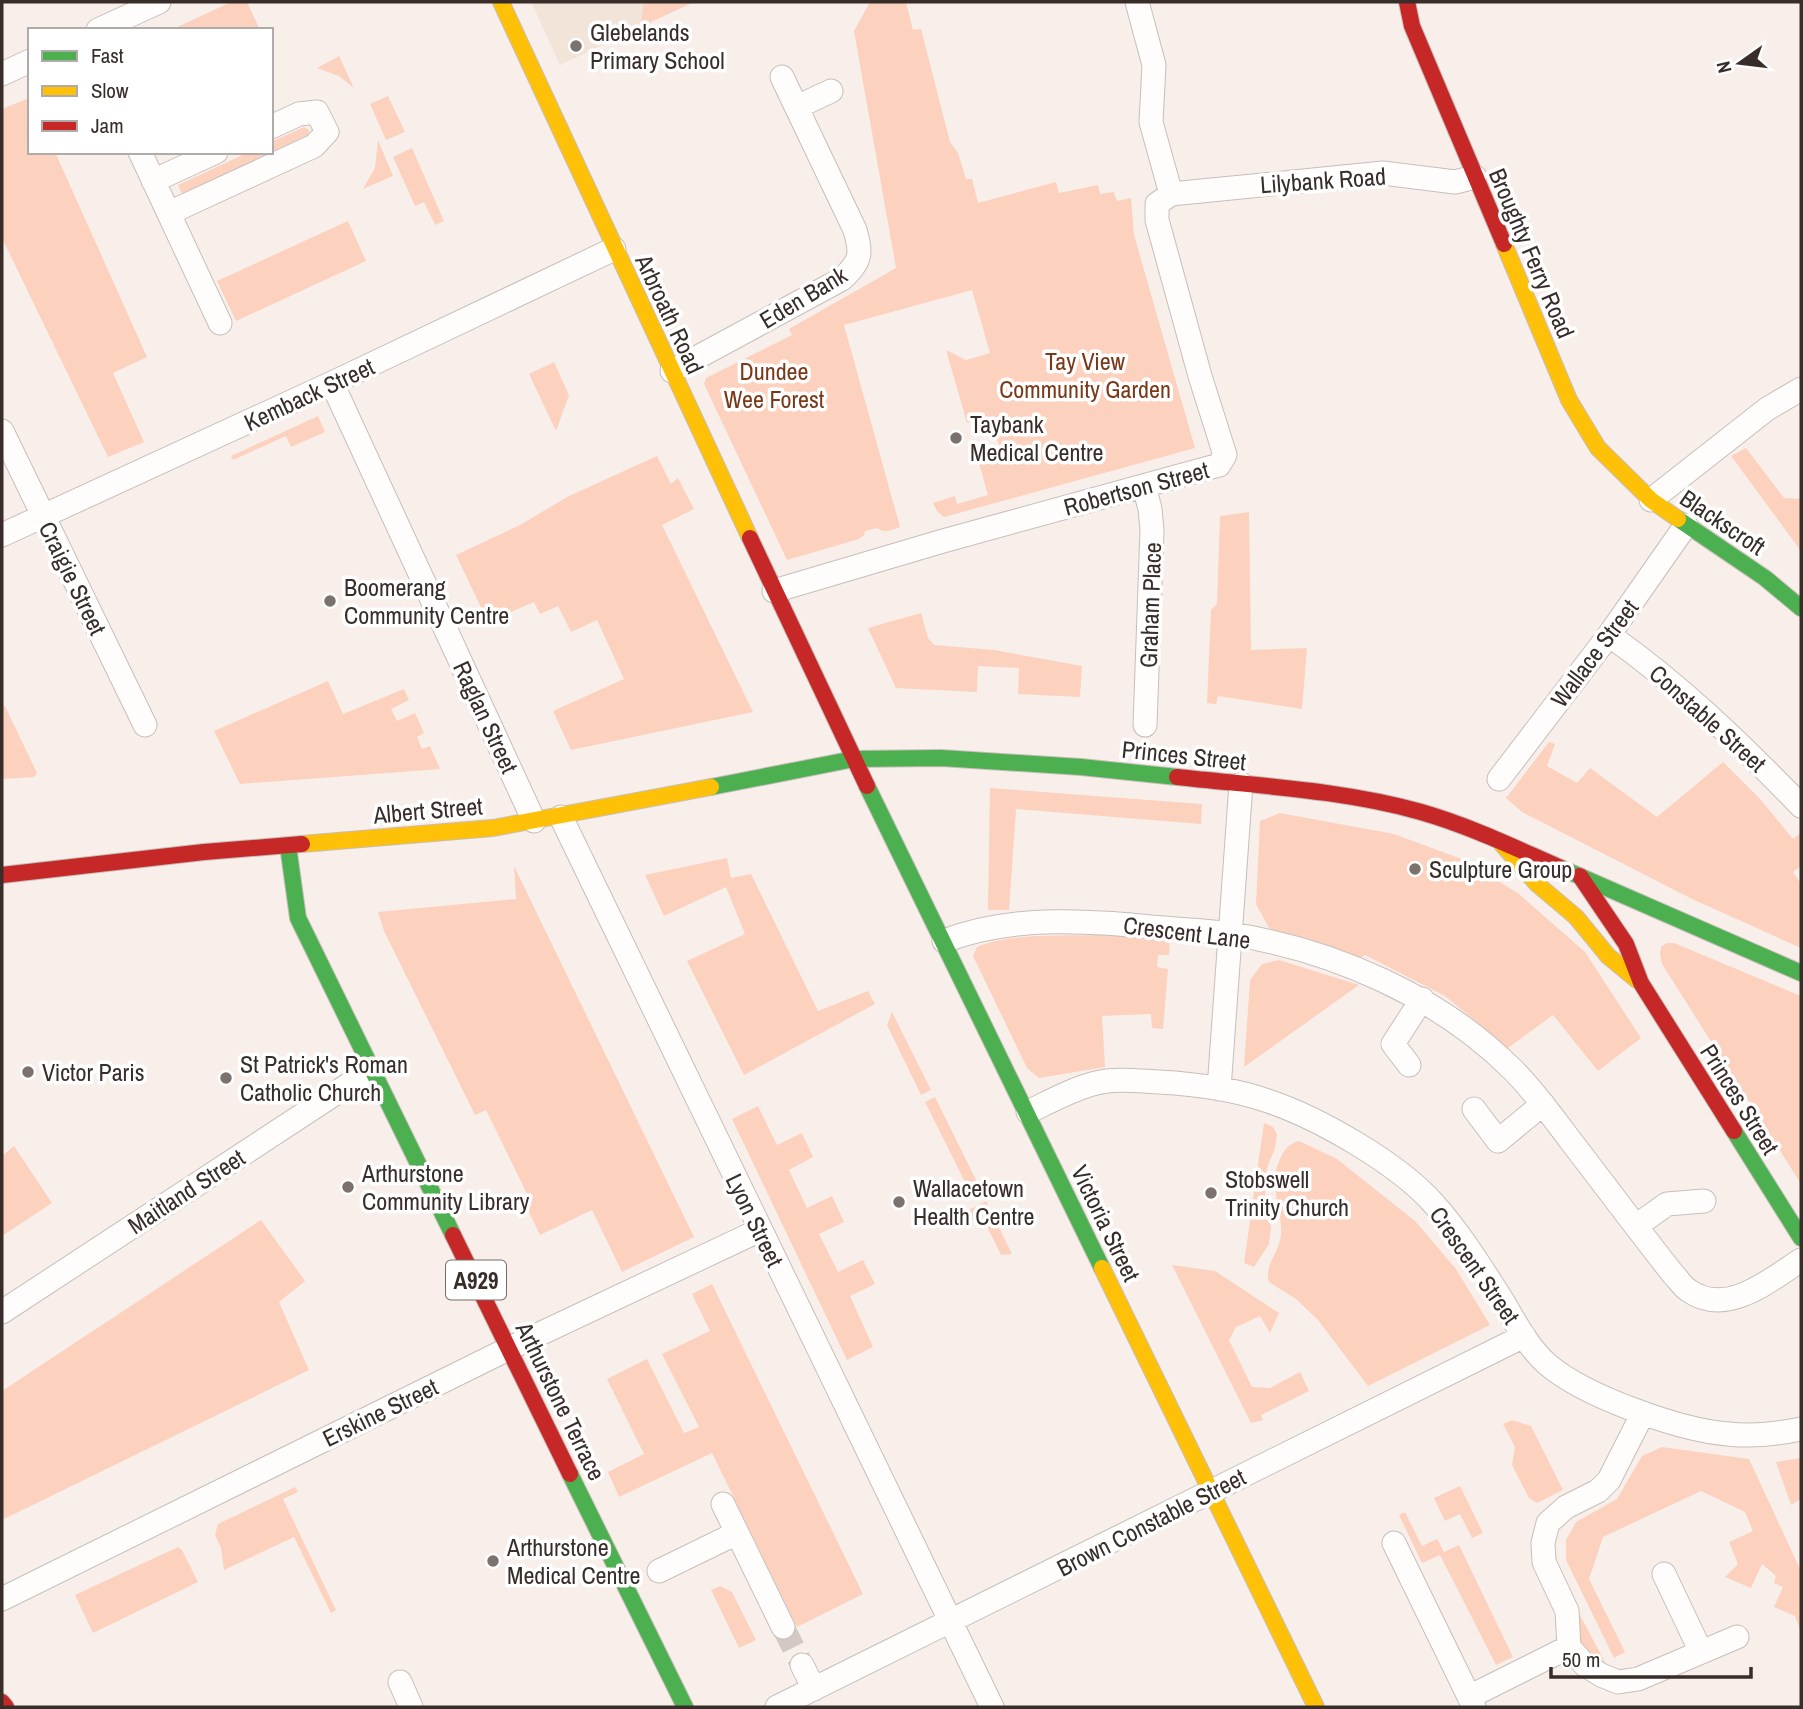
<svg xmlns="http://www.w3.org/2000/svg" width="1803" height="1709" font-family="'Archivo Narrow',sans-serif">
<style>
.education{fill:#f3e4da}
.green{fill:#fcd1be}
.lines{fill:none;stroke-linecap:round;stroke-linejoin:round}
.street-tunnel{stroke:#d2c8c4;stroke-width:23;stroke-dasharray:23 11;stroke-linecap:butt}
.street-casing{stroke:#c7beba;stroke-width:25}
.fast-casing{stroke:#c7beba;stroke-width:18}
.slow-casing{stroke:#c7beba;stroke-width:18}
.jam-casing{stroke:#c7beba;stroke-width:18}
.street{stroke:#fefdfc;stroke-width:23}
.fast{stroke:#4caf50;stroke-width:16}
.slow{stroke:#ffc107;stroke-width:16}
.jam{stroke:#c62828;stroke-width:16}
.poi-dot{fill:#7b716d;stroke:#fff;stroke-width:2.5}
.labels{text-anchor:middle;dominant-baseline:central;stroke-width:7;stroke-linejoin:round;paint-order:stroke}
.shield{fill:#fff;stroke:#746c69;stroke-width:2}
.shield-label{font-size:23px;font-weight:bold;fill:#382d29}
.poi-label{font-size:24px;fill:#382d29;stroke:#fff;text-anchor:start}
.street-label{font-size:24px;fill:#382d29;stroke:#fff}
.park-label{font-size:24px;fill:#793817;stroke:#fff}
</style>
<rect width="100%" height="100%" fill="#f8efeb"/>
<!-- education -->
<path class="education" d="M531,2H694L560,65Z"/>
<!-- green -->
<path class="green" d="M231,2H247L260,30H171Z
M644,2H694L640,27Z
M870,2H906L913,30L921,29L950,142L958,153L966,179H972L978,203L1056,182L1059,193L1098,185L1100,194L1114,192L1117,201L1131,198L1134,235L1195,448L944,517L937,511L933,503L955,496L957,504L988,495L978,460L1001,453L990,416L967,423L946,350L966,360L990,353L972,290L844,325L900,527C891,530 885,534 877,528L865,531L864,535L859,539L787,560L704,384L706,378L792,335L789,329L896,268L854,31Z
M339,56L354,88L339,76L317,68Z
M388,96L405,132L386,140L370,104Z
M29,98L30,152H55L147,357L113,373L144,442L108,457L2,238V109Z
M304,127L309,130L308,135L182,194L178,185L249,152H271V142Z
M378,140L393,176L363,189L375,168Z
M412,148L444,221L435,225L424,202L415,206L393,157Z
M348,221L366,261L236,321L217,281Z
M554,362L569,395L556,431L529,374Z
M318,416L325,432L291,447L286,436L233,460L231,456Z
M1746,448L1784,498L1801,499V551L1731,456Z
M657,456L671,484L678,478L694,509L662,525L753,712L571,750L553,711L624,679L597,620L571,632L558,606L540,614L534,602L488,622L456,555L520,525L567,497Z
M1249,512L1251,650L1307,648L1302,709L1218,696L1216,704L1207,703L1211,610L1217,604L1220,516Z
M921,613L928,638L934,645L994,650L1082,666L1080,697L1018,694L1019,668L978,666L977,692L896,688L868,628Z
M328,681L343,714L404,689L409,700L391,709L397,721L415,713L424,733L417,737L422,749L430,746L440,769L240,784L214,731Z
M5,706L37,773L34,777L2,779V707Z
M1549,742L1555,744L1547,766L1577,783L1590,768L1657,817L1723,762L1761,800L1793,839L1801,833V866L1793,872L1801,884V948L1692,899L1522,812L1506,798Z
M990,788L1202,804L1201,824L1016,809L1009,910H988Z
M1280,813L1394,834L1467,861L1519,894L1585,952L1641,1038L1598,1071L1553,1015L1508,1048L1445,996L1365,955L1355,961L1269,928L1256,904L1260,821Z
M727,858L731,878L751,874L818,1011L868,991L875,1004L744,1075L687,961L745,934L726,887L664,916L645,875Z
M514,866L694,1237L622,1272L592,1210L540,1235L526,1206L531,1202L486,1110L475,1115L384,931L378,912L516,899Z
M1098,935L1170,938L1169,955H1158L1157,967L1168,969L1163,1029L1152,1028L1151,1014L1102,1016L1105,1067L1039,1078L1027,1068L973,956L977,947C1007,933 1063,936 1098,935Z
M1667,943H1674L1801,996V1184L1662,964L1660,954L1661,947Z
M1279,960L1359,985L1244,1067L1250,980L1262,964Z
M892,1012L931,1090L921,1095L887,1025Z
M935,1097L983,1194L973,1198L925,1102Z
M758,1106L777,1145L802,1133L813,1157L789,1170L807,1208L832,1196L844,1222L819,1234L838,1272L863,1260L875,1284L850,1296L873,1347L847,1360L732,1119Z
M1264,1123L1273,1127L1277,1134L1275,1148L1267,1168L1265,1194L1271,1227L1269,1244L1254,1267L1244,1263Z
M1299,1141L1337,1159L1415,1221L1456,1269L1490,1325L1368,1386L1318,1320L1296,1299L1269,1282C1264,1265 1279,1253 1281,1235C1283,1208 1267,1185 1280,1159C1285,1149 1288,1144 1299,1141Z
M14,1146L52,1203L2,1236V1156Z
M986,1201L1012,1254L1001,1255L982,1216L972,1220L967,1211Z
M261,1220L305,1281L279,1302L309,1370L2,1520V1391Z
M1172,1265L1215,1271L1279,1313L1270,1333L1260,1316L1236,1327L1229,1340L1252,1387L1270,1388L1300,1372L1309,1391L1261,1415L1263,1420L1251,1423Z
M712,1284L863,1594L797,1627L712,1453L619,1497L608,1472L644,1454L607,1379L647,1359L684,1433L699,1427L662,1354L710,1331L692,1294Z
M1512,1420L1531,1426L1563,1490L1537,1503L1529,1498L1512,1465L1515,1447L1503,1424Z
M1662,1447L1749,1459L1801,1571V1632L1795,1616L1774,1607L1783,1587L1774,1583L1776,1576L1762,1564L1751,1588L1725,1577L1738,1564L1729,1542L1753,1531L1745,1512L1701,1491L1603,1537L1589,1579L1625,1652L1614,1658L1566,1560V1540L1576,1522L1617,1499L1642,1456Z
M1801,1458V1499L1791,1505L1776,1462Z
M1460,1486L1483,1533L1472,1538L1460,1514L1445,1521L1434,1498Z
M295,1487L298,1492L283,1499L336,1610L331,1613L294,1537L224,1570L221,1548L215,1535L218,1524Z
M1405,1512L1422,1546L1437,1539L1444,1552L1459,1545L1513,1657L1496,1665L1440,1555L1422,1563L1399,1515Z
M178,1547L182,1550L198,1582L93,1633L75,1595Z
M720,1586L732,1592L756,1640L739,1648L711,1590Z
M1580,1615L1609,1670C1583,1650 1576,1650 1580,1615Z"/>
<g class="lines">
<!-- street-tunnel -->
<path class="street-tunnel" d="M783,1627L802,1665"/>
<!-- street casing -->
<g class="street-casing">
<path id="street" d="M1137,2L1154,65L1151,122L1171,194
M98,30L159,2
M2,74L30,61
M797,107L831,91
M140,152L220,323
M153,181L216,152
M169,213L314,146L327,132L317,112L299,114L271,127
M672,371L842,279C861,261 862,255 855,230L782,77
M332,383L534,821
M2,431L145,725
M1144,486L1150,509L1152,530L1145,725
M1651,500L1767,409L1801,389
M2,535L332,383L614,249
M774,591L943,541L1219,465L1225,455L1200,376L1157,220V204L1171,194L1383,173L1455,182L1475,177
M1609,635C1680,685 1741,744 1801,806
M1499,779L1609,635L1686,525
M561,817L992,1707
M944,941C1015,914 1089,921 1163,928C1186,930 1209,931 1232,934C1335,951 1439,996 1513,1070C1534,1091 1552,1116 1570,1140C1604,1184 1638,1230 1673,1274C1678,1279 1682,1286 1688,1290C1726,1318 1770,1280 1801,1260
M1409,1065L1393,1044L1422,999
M1219,1089L1241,784
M1474,1109L1498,1141L1543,1104
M1028,1112C1049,1102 1072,1089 1096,1083C1115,1078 1139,1081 1159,1082C1195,1084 1234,1089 1268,1101C1319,1118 1399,1164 1434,1204C1461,1234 1482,1269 1504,1303C1516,1324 1529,1348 1547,1364C1584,1396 1679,1430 1728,1434C1753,1437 1777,1434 1801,1429
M1636,1226L1667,1204L1704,1201
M2,1312L371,1070
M1643,1413L1609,1480L1598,1491L1566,1507L1548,1523L1543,1543L1544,1562L1567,1611L1569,1647L1585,1665L1601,1675L1618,1682L1638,1679L1737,1637
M723,1504L783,1627
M1394,1543L1474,1707
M659,1571L737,1533
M1664,1574L1701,1652
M2,1599L510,1348L760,1230
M802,1665L814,1689
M400,1682L411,1707
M1469,1697L1569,1647
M777,1707L1524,1336"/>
</g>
<!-- fast casing -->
<g class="fast-casing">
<path id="fast" d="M1678,519L1765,578L1801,608
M867,786L1102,1268
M711,787L854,759L941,758L1081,767L1177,777
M288,846L298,918L453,1235
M1561,868L1801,973
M1734,1131L1801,1238
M570,1474L685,1707"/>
</g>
<!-- slow casing -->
<g class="slow-casing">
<path id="slow" d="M501,2L750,538
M1504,244L1569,400L1598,448L1651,500L1678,519
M1501,843L1537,884L1576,917L1608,956L1637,980
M302,844L493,828L711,787
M1102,1268L1316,1707"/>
</g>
<!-- jam casing -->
<g class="jam-casing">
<path id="jam" d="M1407,2L1412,26L1504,244
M750,538L867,786
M1177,777C1258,786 1343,790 1421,812C1470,826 1515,848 1561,868
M2,875L204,852L302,844
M1580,876L1626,944L1641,983L1734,1131
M453,1235L570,1474
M2,1702L6,1707"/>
</g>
<!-- street -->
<use href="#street" class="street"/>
<!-- fast -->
<use href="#fast" class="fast"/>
<!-- slow -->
<use href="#slow" class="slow"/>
<!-- jam -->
<use href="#jam" class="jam"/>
</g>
<!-- markers -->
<g class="poi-dot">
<circle cx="576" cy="46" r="7"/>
<circle cx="956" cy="438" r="7"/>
<circle cx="330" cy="601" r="7"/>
<circle cx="1415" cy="869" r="7"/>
<circle cx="28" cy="1072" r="7"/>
<circle cx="226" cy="1078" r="7"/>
<circle cx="348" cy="1187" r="7"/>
<circle cx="1211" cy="1193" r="7"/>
<circle cx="899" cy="1202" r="7"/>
<circle cx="493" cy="1561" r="7"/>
</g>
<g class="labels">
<!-- shield labels -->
<rect class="shield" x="446" y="1260.5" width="60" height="39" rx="5"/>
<g class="shield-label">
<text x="476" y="1280">A929</text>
</g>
<!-- poi labels -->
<g class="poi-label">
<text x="590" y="32">Glebelands<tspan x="590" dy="28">Primary School</tspan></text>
<text x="970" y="424">Taybank<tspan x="970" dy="28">Medical Centre</tspan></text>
<text x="344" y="587">Boomerang<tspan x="344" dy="28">Community Centre</tspan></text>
<text x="1429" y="869">Sculpture Group</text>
<text x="240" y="1064">St Patrick's Roman<tspan x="240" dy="28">Catholic Church</tspan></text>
<text x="42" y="1072">Victor Paris</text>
<text x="362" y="1173">Arthurstone<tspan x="362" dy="28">Community Library</tspan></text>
<text x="1225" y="1179">Stobswell<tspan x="1225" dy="28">Trinity Church</tspan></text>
<text x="913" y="1188">Wallacetown<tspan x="913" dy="28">Health Centre</tspan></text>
<text x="507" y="1547">Arthurstone<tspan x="507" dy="28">Medical Centre</tspan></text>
</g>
<!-- street labels -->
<g class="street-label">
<text transform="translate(1323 180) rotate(-4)">Lilybank Road</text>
<text transform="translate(1532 253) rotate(67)">Broughty Ferry Road</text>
<text transform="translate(803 297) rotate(-31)">Eden Bank</text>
<text transform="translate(670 314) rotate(65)">Arbroath Road</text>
<text transform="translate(309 394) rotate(-25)">Kemback Street</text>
<text transform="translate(1136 488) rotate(-15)">Robertson Street</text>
<text transform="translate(1723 522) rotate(34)">Blackscroft</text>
<text transform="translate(73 578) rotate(64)">Craigie Street</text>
<text transform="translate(1150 605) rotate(-88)">Graham Place</text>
<text transform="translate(1594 653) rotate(-53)">Wallace Street</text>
<text transform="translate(486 717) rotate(65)">Raglan Street</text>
<text transform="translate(1708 718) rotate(42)">Constable Street</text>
<text transform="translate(1184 755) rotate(6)">Princes Street</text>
<text transform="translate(428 810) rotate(-5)">Albert Street</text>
<text transform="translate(1187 932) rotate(7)">Crescent Lane</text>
<text transform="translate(1740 1099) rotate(58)">Princes Street</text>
<text transform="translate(186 1191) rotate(-33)">Maitland Street</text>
<text transform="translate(755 1220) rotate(64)">Lyon Street</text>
<text transform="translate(1106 1223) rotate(64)">Victoria Street</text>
<text transform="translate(1475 1265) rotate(55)">Crescent Street</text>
<text transform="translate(561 1401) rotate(64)">Arthurstone Terrace</text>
<text transform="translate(380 1412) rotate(-26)">Erskine Street</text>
<text transform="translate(1151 1522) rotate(-27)">Brown Constable Street</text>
</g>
<!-- park labels -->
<g class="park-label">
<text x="1085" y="361">Tay View<tspan x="1085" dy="28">Community Garden</tspan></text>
<text x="774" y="371">Dundee<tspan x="774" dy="28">Wee Forest</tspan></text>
</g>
</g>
<!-- border -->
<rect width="1803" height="1709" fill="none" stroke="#382d29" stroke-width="7"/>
<!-- legend -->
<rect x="28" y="28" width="245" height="126" fill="#ffffff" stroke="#afaba9" stroke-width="2"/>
<rect x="42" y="51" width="35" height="10" fill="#4caf50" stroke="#afaba9" stroke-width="2"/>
<text x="91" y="63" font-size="21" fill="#382d29">Fast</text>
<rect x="42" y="86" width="35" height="10" fill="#ffc107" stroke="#afaba9" stroke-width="2"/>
<text x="91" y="98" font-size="21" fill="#382d29">Slow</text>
<rect x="42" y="121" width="35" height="10" fill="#c62828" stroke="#afaba9" stroke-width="2"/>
<text x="91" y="133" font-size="21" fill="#382d29">Jam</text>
<!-- north arrow -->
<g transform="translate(1740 63) rotate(256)" stroke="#ffffff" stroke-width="5" paint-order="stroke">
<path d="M0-5L12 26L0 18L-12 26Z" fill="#382d29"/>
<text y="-10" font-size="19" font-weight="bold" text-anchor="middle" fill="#382d29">N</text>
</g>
<!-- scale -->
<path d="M1551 1667v10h200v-10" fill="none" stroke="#382d29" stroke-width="3.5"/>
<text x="1562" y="1667" font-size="21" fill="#382d29" stroke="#ffffff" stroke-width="5" paint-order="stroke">50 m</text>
</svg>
